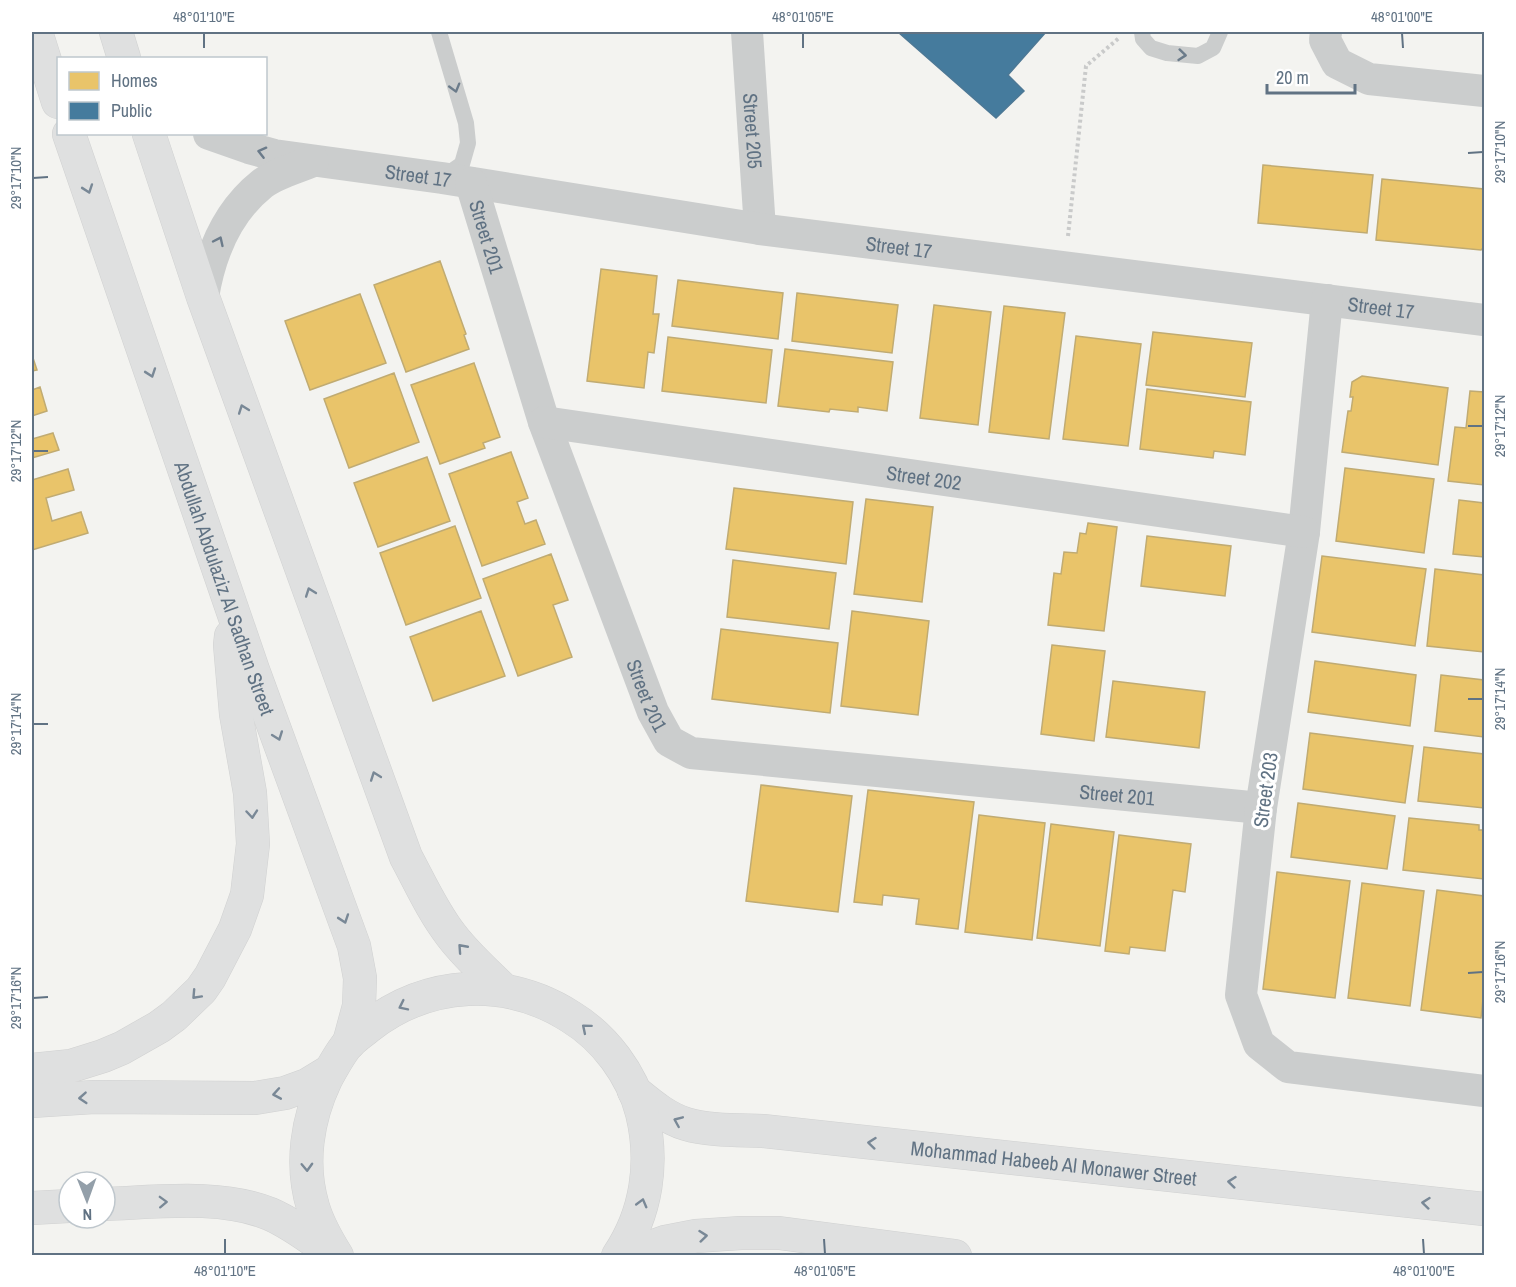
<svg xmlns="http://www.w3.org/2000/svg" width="1516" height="1287" font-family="'Archivo Narrow',sans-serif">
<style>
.homes{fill:#e9c46a;stroke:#c0ab72;stroke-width:1.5}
.public{fill:#457b9d;stroke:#4d7895;stroke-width:1.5}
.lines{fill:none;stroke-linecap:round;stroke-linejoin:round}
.secondary-casing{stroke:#d0d1d1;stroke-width:34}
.path{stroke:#c9caca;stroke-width:4;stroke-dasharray:3 3;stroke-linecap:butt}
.lane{stroke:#cbcdcd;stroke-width:16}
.street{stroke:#cbcdcd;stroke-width:32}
.secondary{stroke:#dfe0e0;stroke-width:33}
.oneway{stroke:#6b7b8a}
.oneway2{stroke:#798896}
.ticks{fill:none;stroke:#607283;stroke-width:2}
.labels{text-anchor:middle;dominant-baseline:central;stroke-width:6;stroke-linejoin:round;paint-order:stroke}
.street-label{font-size:20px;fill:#607283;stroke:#fff}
.neatline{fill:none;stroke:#607283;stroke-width:2}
.ticks-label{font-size:15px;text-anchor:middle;fill:#607283}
</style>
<rect width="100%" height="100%" fill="#f3f3f0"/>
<!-- homes -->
<path class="homes" d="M1263,165L1373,175L1367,233L1258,223Z
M1382,179L1484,189V247L1481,250L1376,240Z
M440,261L466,334L464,335L469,349L406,372L374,285Z
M601,269L657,276L653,314H659L654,353L648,352L644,388L587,381Z
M678,280L783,293L778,339L672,326Z
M797,293L898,305L892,353L792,341Z
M360,294L386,363L310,390L285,321Z
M934,305L991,312L978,425L920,418Z
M1004,306L1065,313L1049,439L989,432Z
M1153,332L1252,343L1245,397L1146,385Z
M1076,336L1141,344L1128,446L1063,439Z
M668,337L772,350L766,403L662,391Z
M785,349L893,362L887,411L858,407V412L830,409L829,412L778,406Z
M32,355L37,370L32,371Z
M474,363L500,437L483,443L485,448L440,464L411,385Z
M394,373L419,442L349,468L324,399Z
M1362,376L1448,388L1438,465L1342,452L1348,411H1351L1353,397H1350L1352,382Z
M40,387L47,411L32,416V390Z
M1147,389L1251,402L1245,455L1214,451L1213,458L1140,449Z
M1470,391L1484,392V485L1448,481L1455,427L1466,428Z
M53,433L59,450L32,458V439Z
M511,452L528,498L517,502L525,524L536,520L545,544L482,566L449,474Z
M427,457L450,521L378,547L354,483Z
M1345,468L1434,479L1424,553L1336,541Z
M68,469L74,490L46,498L52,521L81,512L88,533L32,550V480Z
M734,488L853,502L846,564L726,549Z
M866,499L933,507L922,602L854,594Z
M1459,500L1484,503V557L1453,554Z
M1088,523L1117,527L1104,631L1048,625L1054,573L1061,574L1064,552L1077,553L1080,533L1086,534Z
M455,526L481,598L406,625L380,553Z
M1147,536L1231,546L1225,596L1141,586Z
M551,554L568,600L553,605L572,657L518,676L483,579Z
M1322,556L1426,569L1415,646L1312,632Z
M733,560L836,573L829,629L727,617Z
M1435,569L1484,575V652L1427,646Z
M481,611L505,676L433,701L410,637Z
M852,611L929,621L918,715L841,706Z
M721,629L838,643L830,713L712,699Z
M1052,645L1105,651L1094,741L1041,734Z
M1315,661L1416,675L1410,726L1308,712Z
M1441,675L1484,680V737L1435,731Z
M1113,681L1205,692L1199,748L1106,737Z
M1310,733L1413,746L1405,803L1303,789Z
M1424,747L1484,754V808L1418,801Z
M761,785L852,796L838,912L746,901Z
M868,790L974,802L958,929L916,924L919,899L883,895L882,905L854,902Z
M1298,803L1395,816L1387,869L1291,857Z
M979,815L1045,823L1032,940L965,932Z
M1409,818L1479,825V830H1484V879L1403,870Z
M1051,824L1114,832L1100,946L1037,938Z
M1119,835L1191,844L1185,892L1173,890L1165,951L1130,947L1129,954L1105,951Z
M1277,872L1350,881L1335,998L1263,989Z
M1362,883L1424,891L1410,1006L1348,998Z
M1437,890L1484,896V990L1481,1018L1421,1010Z"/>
<!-- public -->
<path class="public" d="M898,32H1046L1008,75L1024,91L996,118Z"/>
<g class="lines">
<!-- secondary casing -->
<g class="secondary-casing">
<g id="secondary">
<path d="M36,32L58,102"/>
<path d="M116,32L124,58"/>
<path id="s5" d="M69,134L253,670L354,946L360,978L359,1006L349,1043"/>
<path d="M149,134L203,297L406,857C420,883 433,912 451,935C466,955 486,973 504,990"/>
<path d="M32,1070L71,1066L103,1056L122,1048L159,1027L174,1016L201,990L210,977L235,929L247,895L253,844L250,793L236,714L230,645L231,636"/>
<path id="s6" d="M634,1091C650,1104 666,1118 686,1124C709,1131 739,1130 763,1131L1484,1209"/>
<path d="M32,1101L94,1097L255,1098L285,1093L307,1085L330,1071"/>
<path d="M105,1204C157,1202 222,1194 270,1214C293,1224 313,1240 333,1254"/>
<path d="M32,1208L69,1206"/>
<path d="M337,1256C327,1240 318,1224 313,1207C300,1164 307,1119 326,1079C332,1068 339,1055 347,1045C353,1038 361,1033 368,1027C428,980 507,976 571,1017C605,1038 632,1074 642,1113C654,1162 647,1213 618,1256"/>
<path d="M626,1256L665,1242L696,1236L741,1233H779L955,1256"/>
</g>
</g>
<!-- path -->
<path class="path" d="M1068,236L1086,66L1119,38"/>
<!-- lane -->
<path class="lane" d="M439,32L466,123L468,143L462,164L442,178
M1142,32L1143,39L1151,48L1167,53L1198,56L1213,48L1220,32"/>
<!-- street -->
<g class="street">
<path id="s1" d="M747,32L760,229"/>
<path d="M1326,32L1325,40L1337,63L1369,79L1484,91"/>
<path id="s2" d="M209,134L249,148L274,155L442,178L760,229L1484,320"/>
<path id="s3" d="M471,183L544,422L653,712L669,741L691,753L1261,808"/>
<path d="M203,297C210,254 227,212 262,184C276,173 297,168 313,161"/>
<path d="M1327,300L1304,532L1261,808L1241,995L1259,1044L1288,1067L1484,1091"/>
<path id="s4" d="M544,422L1304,532"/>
</g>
<!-- secondary -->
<use href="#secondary" class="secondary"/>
</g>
<!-- one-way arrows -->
<defs><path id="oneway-chevron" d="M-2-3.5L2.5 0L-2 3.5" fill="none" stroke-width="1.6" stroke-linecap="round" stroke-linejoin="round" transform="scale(1.5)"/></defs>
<g class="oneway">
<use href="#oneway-chevron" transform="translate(1182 55) rotate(6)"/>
<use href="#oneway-chevron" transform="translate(455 88) rotate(74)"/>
<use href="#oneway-chevron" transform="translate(262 152) rotate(-166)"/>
<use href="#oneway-chevron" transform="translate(219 241) rotate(-65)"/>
</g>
<g class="oneway2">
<use href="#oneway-chevron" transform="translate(88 189) rotate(71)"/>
<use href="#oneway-chevron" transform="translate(151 373) rotate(71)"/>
<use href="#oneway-chevron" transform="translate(243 409) rotate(-110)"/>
<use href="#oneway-chevron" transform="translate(310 592) rotate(-110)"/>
<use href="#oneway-chevron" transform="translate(278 736) rotate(70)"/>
<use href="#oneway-chevron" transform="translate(375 776) rotate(-110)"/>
<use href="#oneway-chevron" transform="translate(252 814) rotate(85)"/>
<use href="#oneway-chevron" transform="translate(344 919) rotate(71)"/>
<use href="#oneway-chevron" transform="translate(462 948) rotate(-132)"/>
<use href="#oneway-chevron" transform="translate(196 995) rotate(133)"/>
<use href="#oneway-chevron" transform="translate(403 1006) rotate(154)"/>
<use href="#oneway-chevron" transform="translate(586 1028) rotate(-140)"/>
<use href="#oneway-chevron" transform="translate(277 1094) rotate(170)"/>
<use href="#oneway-chevron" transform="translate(83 1098) rotate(176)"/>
<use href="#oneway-chevron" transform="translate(678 1121) rotate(-157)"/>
<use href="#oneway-chevron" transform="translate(872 1143) rotate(-174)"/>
<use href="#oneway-chevron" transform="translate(307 1167) rotate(88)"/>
<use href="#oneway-chevron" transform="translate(1232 1182) rotate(-174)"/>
<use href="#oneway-chevron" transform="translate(163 1202) rotate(-2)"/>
<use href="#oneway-chevron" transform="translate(642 1203) rotate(-75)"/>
<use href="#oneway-chevron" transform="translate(1426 1203) rotate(-174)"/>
<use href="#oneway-chevron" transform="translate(703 1236) rotate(-6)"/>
</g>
<!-- ticks -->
<path class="ticks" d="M204,33V48M803,33V48M1402,33L1403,48M1468,153L1483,152M33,178L48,177M1468,426H1483M33,451H48M1468,699H1483M33,724H48M1468,973L1483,972M33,998L48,997M225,1239V1254M824,1239L825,1254M1423,1239L1424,1254"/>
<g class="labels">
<!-- street labels -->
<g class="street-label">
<text stroke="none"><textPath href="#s1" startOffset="99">Street 205</textPath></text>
<text stroke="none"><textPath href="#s2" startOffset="214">Street 17</textPath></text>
<text stroke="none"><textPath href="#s3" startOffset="56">Street 201</textPath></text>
<text stroke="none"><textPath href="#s2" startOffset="700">Street 17</textPath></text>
<text stroke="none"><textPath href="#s2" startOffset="1186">Street 17</textPath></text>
<text stroke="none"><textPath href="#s4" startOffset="384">Street 202</textPath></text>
<text stroke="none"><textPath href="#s5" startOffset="480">Abdullah Abdulaziz Al Sadhan Street</textPath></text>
<text stroke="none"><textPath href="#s3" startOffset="542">Street 201</textPath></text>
<text transform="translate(1265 790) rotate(-82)">Street 203</text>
<text stroke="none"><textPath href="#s3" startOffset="1046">Street 201</textPath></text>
<text stroke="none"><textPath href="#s6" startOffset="432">Mohammad Habeeb Al Monawer Street</textPath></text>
</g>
</g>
<!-- border -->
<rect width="1516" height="1287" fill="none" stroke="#ffffff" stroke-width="66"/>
<!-- legend -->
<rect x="57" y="57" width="210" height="78" fill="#ffffff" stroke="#bfc7cd" stroke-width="1.5"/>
<rect x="69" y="72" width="30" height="18" fill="#e9c46a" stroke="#bfc7cd" stroke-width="1.5"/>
<text x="111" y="87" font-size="18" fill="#607283">Homes</text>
<rect x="69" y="102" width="30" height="18" fill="#457b9d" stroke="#bfc7cd" stroke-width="1.5"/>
<text x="111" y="117" font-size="18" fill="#607283">Public</text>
<!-- north arrow -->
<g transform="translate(87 1200) rotate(179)"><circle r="28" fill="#ffffff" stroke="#bfc7cd" stroke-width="1.5"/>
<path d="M0-4.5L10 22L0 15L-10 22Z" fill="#939fa9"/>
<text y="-9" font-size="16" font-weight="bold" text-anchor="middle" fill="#607283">N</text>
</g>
<!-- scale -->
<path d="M1267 84v9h88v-9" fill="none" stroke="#607283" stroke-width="3"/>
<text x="1276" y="84" font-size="18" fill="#607283" stroke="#ffffff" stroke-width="4.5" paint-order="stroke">20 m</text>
<rect x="33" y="33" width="1450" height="1221" class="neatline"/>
<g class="ticks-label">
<text x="204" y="22">48°01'10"E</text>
<text x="803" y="22">48°01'05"E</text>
<text x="1402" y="22">48°01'00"E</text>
<text transform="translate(1500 152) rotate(-90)" y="5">29°17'10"N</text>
<text transform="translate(16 178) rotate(-90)" y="5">29°17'10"N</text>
<text transform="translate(1500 426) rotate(-90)" y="5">29°17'12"N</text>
<text transform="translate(16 451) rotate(-90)" y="5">29°17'12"N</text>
<text transform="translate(1500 699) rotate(-90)" y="5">29°17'14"N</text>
<text transform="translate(16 724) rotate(-90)" y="5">29°17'14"N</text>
<text transform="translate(1500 972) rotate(-90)" y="5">29°17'16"N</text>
<text transform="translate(16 998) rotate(-90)" y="5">29°17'16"N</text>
<text x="225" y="1276">48°01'10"E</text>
<text x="825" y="1276">48°01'05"E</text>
<text x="1424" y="1276">48°01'00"E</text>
</g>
</svg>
